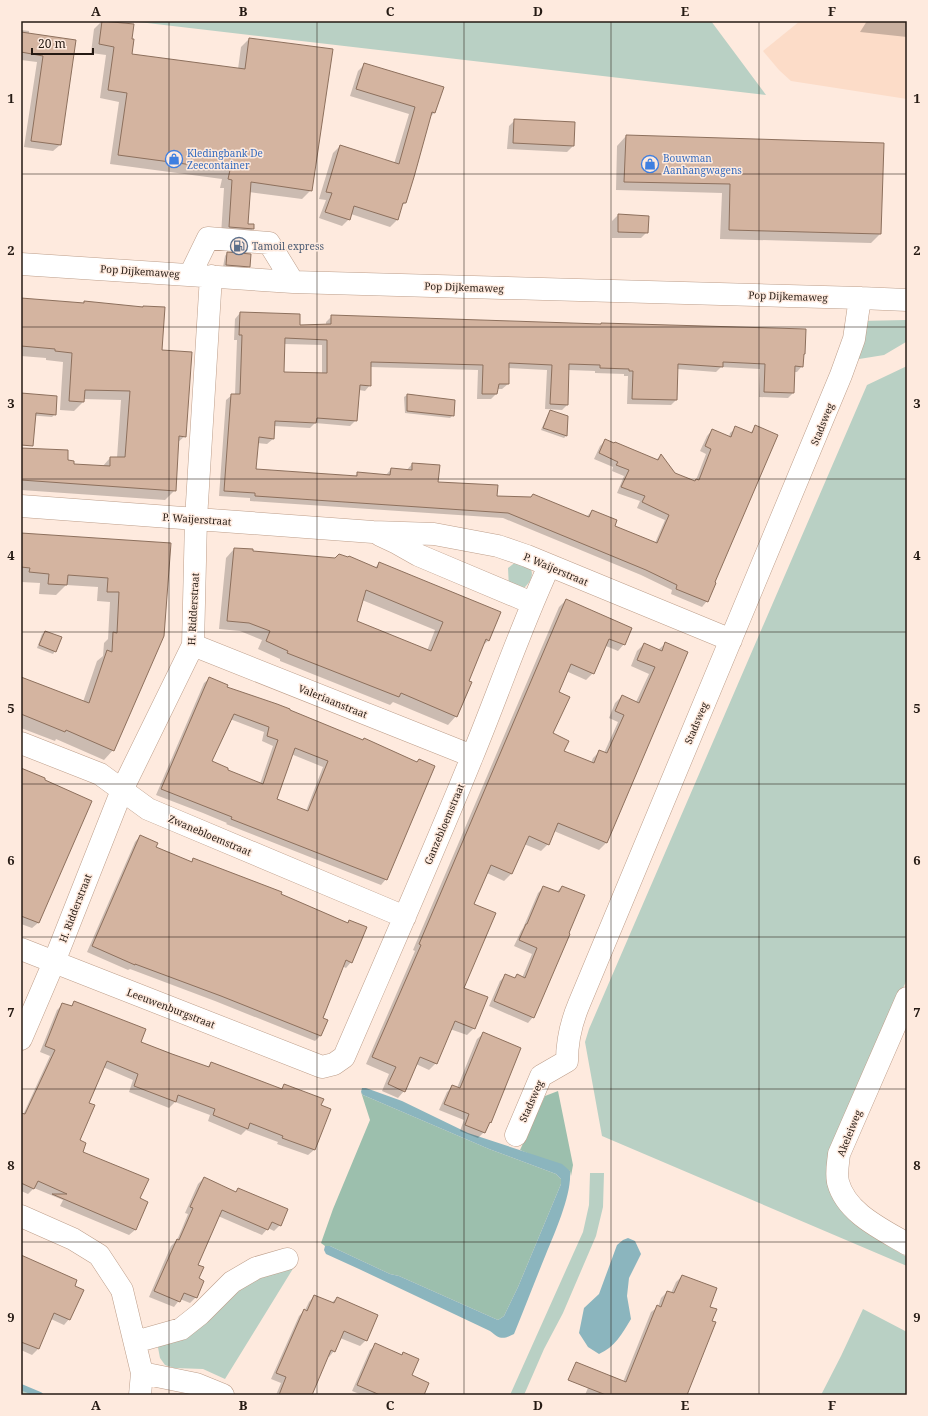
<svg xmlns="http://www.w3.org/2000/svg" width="928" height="1416" font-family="'Noto Serif',serif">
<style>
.built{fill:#fcdcc8}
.green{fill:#b9d0c4}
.forest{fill:#9cbfad}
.water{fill:#8bb5be}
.shadow{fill:#0003;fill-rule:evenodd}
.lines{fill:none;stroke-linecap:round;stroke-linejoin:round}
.stream{stroke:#8bb5be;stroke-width:6}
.building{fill:#d4b4a0;stroke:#8d705d;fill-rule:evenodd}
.minor-casing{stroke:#bd9e8a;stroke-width:23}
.minor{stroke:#fff;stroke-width:22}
.grid{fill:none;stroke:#251a13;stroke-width:1;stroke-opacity:0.55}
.labels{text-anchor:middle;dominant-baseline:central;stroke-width:3;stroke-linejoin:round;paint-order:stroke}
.shop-label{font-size:10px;fill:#366cbe;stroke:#feeade;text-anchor:start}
.service-label{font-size:10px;fill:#4e5e75;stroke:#feeade;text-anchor:start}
.street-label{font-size:10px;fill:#251a13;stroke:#feeade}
.neatline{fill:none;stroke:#251a13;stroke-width:1.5}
.grid-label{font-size:13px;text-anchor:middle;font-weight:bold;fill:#251a13}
</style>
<rect width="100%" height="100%" fill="#feeade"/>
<!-- built -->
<path class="built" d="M800,21H907V99L791,81L779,70L763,51Z"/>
<!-- green -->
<path class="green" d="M130,21H711L766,95Z
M907,320V341L906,342L884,355L853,360L859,321Z
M907,366V979L865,1079L831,1163L843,1212L883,1243L907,1257V1266L602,1136L585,1042L589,1029L867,385Z
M517,561C521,563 526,564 529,567C536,574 529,584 523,589L509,588L508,568Z
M590,1173H604L603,1207L596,1236L563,1313L544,1349L524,1395H510L583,1232L589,1205Z
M294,1267L225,1379L203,1369L174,1368L165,1365L160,1358L157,1342L244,1284Z
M863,1309L907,1332V1395H821L841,1356Z
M21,1387L40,1395H21Z"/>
<!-- forest -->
<path class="forest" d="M558,1091L573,1165L571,1176L570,1171L520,1150L545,1096Z
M361,1092L363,1095L489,1149L556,1174L561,1179V1184L518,1287L504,1316L498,1320L399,1276L390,1274L330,1246H325L321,1243L333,1209L370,1120Z"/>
<!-- water -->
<path class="water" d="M362,1088H366L402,1101L468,1133L562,1164L570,1171C572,1194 555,1232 546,1254C535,1281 525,1307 514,1334C502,1340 500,1339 490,1331L359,1269L326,1254L324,1250L325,1246H330L390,1274L399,1276L498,1320L504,1316L518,1287L561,1184V1179L556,1174L489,1149L363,1095L361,1092Z
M628,1238L635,1241L641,1254L629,1278L627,1296L631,1319C622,1334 615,1347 599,1354L588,1347L579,1333L584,1308L599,1294L617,1245L623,1240Z"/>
<!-- shadow -->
<path class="shadow" d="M102,21L132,25L131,55L238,69L241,47L249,39L311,190L302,199L249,192L247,224L253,229L244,237L221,235L224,188H220L222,179L110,164L119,102L100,98L106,55L91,53L94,29Z
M867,21H907V37L860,32Z
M21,30L29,31V34L75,41L60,145L53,151L24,147L37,62L21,60Z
M365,64L442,87L434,113L430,117L405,203L401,206L397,220L390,227L351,214L349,219L342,226L319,218L326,200L319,199L333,153L340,146L394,164L409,114L350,96L358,71Z
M515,120L573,146L567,152L507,149L509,126Z
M626,136L880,234L871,243L720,239L722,193L616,190L617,146Z
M618,215L647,232L641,238H612V221Z
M227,253L249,266L246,269L223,267L225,256Z
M21,299L82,304L84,302L161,351L185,436L177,443L175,490L165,500L21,490V448L66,461L73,465L102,467L110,458H117L121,400L83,399V402L74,411L60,410L63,362L46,360V358L21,356Z
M240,313L299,326L326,325V322L332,316L802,366L797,372H794L793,393L788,398L759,397L760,369L721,367L716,372L677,369L676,400L671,405L627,404L628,376H624V374L595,373V371L568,370L567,405L562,410L545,409L547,370L508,368V384L502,389H497L496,394L491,399H477L478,370L370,367V385L365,391L359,390L356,420L350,426L315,423L310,428L274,426L273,439L267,444L257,443L255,470L354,477L357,474L386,475L391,469L406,471L412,464L437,482L496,496L530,498L533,495L586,517L592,511L614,526L655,543L665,520L637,508L640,501L617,493L624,476L612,471L613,467L594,459L600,446L605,441L656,460L661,455L675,474L694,482L696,480L706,454L700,451L707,436L712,430L729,437L730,433L736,428L749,434L756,427L714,583L707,601L702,607L671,594L672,590L641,575L503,518L250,501V498L219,496L226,400L232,395H235L237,340H234L235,319ZM284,344L322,345V374L283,372Z
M407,395L454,401L453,415L450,418L405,413L404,397Z
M56,397L55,414L52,417L27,415Z
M550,411L567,416L566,436L564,438L541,430L548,414Z
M21,534L170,544L113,750L104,760L56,739L55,741L21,728V677L83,702L97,661L103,656L104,643L108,639L110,602L97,601L98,587L66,585L56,595L39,594L40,583L21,582Z
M234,549L375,568L379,563L489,640L482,646L468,681L456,716L448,725L393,702L390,705L280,661V659L258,649L262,640L240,631L219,629L226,558ZM362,600L435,630L427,651L356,621Z
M566,600L624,644L618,651L606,646L593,673L586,680L566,671L557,692L552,734L563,752L591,763L593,758L600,751L604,753L618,722L609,718L615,703L622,696L636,702L649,674L631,666L637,651L644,644L658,650L666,643L687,652L606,843L599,850L554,831L548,844L541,851L524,844L511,874L504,881L487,873L473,905L463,988L474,1028L467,1035L450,1029L436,1063L429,1070L416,1064L404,1091L398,1098L382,1091L389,1074L366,1064L415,951L413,950L559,607Z
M45,632L55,651L53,654L37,648L42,634Z
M210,678L226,688L416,762L419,760L386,879L381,885L226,824L227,823L203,813L156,795L204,683ZM230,719L264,732L262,741L273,746L260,784L226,770L211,761ZM291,754L323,767L306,811L276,800Z
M21,770L91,801L38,923L32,928L21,924Z
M140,836L154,848L190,863L194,859L280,894L347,923L349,921L351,962L346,968L342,966L322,1018L326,1020L320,1036L315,1041L215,1001L130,969L128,970L87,952L135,842Z
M544,887L556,892L562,887L567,933L533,1017L528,1023L489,1006L500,981L506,975L514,979L517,976L522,978L532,954L514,946L521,931L523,928L538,893Z
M75,1002L140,1042L207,1067L212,1063L280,1090L285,1085L320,1105L329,1109L314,1150L308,1155L277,1144L278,1142L246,1130L241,1135L208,1121L210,1115L175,1102L169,1108L129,1092L133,1080L103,1067L88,1103L79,1141L82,1152L139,1199L147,1202L135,1230L129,1235L60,1206L63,1200L34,1188L28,1194L21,1191V1114L23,1115L50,1056L40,1052L57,1010L63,1004L70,1007Z
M483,1034L484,1132L478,1138L460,1131L464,1120L439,1110L447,1092L453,1086L457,1088L477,1039Z
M204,1178L235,1193L239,1189L280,1225L274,1231L268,1228L262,1235L218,1216L197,1266L196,1297L190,1303L180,1299L174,1307L149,1297L171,1246L177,1240L181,1231L188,1214L185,1213L198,1184Z
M21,1256L69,1319L64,1325L51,1319L38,1349L32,1355L21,1350Z
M682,1276L708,1308L685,1395H585L592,1378L623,1382L651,1312L658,1307L661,1298L667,1292L671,1293L676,1282Z
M314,1296L331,1303L337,1298L366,1340L360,1346L340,1338L334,1351L329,1357L327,1356L312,1395H276L281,1383L271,1379L299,1316L305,1310L309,1302Z
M376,1345L401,1356L403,1353L411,1375L423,1395H362L352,1391L370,1350Z"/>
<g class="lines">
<!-- stream -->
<path class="stream" d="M21,1387L40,1395"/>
</g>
<!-- building -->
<path class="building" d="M102,21L134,24L132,39H134L132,54L245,69L249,38L333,49L312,191L251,182L248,224H254V229L229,227L232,180L228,179L230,170L118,155L127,93L108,90L114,47L99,44Z
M21,32L76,40L61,145L31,141L43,56L21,52Z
M364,63L444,87L435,113L432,112L414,177L406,203H403L398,220L354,206L350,220L325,212L332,193L326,192L340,145L399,164L415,107L356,89Z
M514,119L575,122L574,146L513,143Z
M626,135L884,143L881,234L729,230L730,184L624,182Z
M618,214L649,216L648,233L618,232Z
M227,252L251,254L250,267L226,265Z
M21,298L84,303V301L143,307V306L165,307L162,350L192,352L186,437L179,436L176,491L21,480V448L68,450V460L74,461V464L110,466V457H125L130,391L85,390L84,402L69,401L72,353L55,351V349L21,346Z
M240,312L300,314V325L331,324V315L601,324V323L806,329L805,354H804L803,367L795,366L794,393L764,392L765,364L723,362V367L678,364L677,400L632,399L633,371H629V369L600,368V365L569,364L568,405L550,404L552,365L509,363V384H499L497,394H482L483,365L371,362V386L360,385L357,421L317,418L316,423L275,421L274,439L259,437L256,469L357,476V472L390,475L391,468L412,470V463L440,465L438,482L498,485L497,496L531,497L533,494L589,517L592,510L617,520L615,526L657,543L669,515L642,502L645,496L621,487L629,470L616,465L618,462L599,453L605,439L614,443L615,442L658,460L661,454L675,473L695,481L696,479L699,480L711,449L705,446L712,429L731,437L735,426L752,433L755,425L778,435L715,582L716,583L708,602L676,589L677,585L646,570L508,513L255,496V493L224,491L231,394H240L242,335H239ZM285,338L327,340V373L284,372Z
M21,393L57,396L56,415L36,413L33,446L21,445Z
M407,394L455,400L454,416L407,411Z
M550,410L568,416L567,436L543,428Z
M21,533L171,543L164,636L114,751L66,730L65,732L21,714V677L89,703L107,650L112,652L113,632L117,633L119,592H107L108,578L68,575L67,585L48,584L49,574L29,572L30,568L21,567Z
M234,548L253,549V551L335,558L339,554L348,557L349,556L377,568L379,562L501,612L489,641L486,639L469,681L472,682L457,717L401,693L399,697L287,653L288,651L266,641L270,631L249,623L227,621ZM366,590L443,622L431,651L357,621Z
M566,599L632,628L625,645L609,639L594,674L571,664L559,692L570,697L553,733L569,741L564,751L594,763L599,750L607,753L624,715L615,711L622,695L639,703L655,667L637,660L644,643L662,651L665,642L688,652L607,843L558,823L549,845L529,836L512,874L491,865L474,904L496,913L464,988L488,997L475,1029L455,1021L437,1064L420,1057L405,1092L388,1084L396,1067L372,1057L421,945L419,944Z
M45,631L62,637L56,652L39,645Z
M209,677L228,685L227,687L277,704L290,709V710L363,740L364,738L417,762L419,759L435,766L387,880L231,819L232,817L209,808L161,789ZM234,714L269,727L267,736L278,740L263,784L228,770V768L212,761ZM295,748L328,761L308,811L277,799Z
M21,768L45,778V780L92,801L39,923L21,916Z
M140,835L158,843L156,847L192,862L193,858L282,892L281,894L348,923L349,920L367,927L352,963L346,960L323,1018L328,1020L321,1036L221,996L135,964V965L92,946Z
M543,886L559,892L562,886L585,895L569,933L570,934L534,1018L494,1001L505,974L515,978L517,974L525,978L537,948L519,940L526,924H527Z
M74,1001L146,1029L141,1042L172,1054L209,1067L211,1062L282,1089L284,1084L324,1099L321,1105L331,1109L315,1150L282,1138L283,1136L250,1123L248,1129L213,1115L215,1109L178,1095L176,1102L134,1086L138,1074L107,1061L89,1103L95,1105L80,1140L86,1143L83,1152L149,1179L140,1198L148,1202L136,1230L52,1194H67L38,1181L34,1189L21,1183V1113L25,1114L55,1050L45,1046L62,1003L72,1006Z
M483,1032L521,1048L491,1123L490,1122L485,1133L465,1125L469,1114L444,1104L452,1085L460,1088Z
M204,1177L236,1192L238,1188L288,1209L281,1226L272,1222L268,1230L222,1210L198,1265L204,1267L199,1278L204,1281L197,1298L184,1293L180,1302L154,1291L177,1239L179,1240L193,1208L190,1207Z
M21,1255L77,1280L75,1286L84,1290L70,1320L54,1313L39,1349L21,1342Z
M682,1275L717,1288L710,1307L717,1309L712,1321L716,1322L687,1395H606L568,1380L576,1362L626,1382L657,1305L661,1307L667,1291L674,1293Z
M314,1295L334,1303L337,1297L378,1315L367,1341L344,1331L335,1352L331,1350L312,1395H279L286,1377L276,1373L304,1309L307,1311Z
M375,1343L402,1355L403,1352L419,1359L412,1375L429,1383L424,1395H380L357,1385Z"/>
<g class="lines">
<!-- minor casing -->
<g class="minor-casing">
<path id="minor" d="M21,264L293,282L860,298L907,300
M190,275L208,238L269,243L293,282
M21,506L373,532L434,534L498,546L527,556L731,640
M380,535L395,542L418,555L532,603
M193,645L472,756
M21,743L100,774L148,809L405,917
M21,949L322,1067L334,1064L344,1057C387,957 431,858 472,757C498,694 520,629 549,566
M907,998L839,1154C838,1164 836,1173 838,1182C846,1213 882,1229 907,1244
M21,1039L54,962L122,790L193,645L196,519L211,276
M516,1135L541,1076L567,1061C567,1041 571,1023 579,1004L841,375L854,339L860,298
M21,1216L73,1239L99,1255L122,1290L142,1373L140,1395
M135,1342L181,1329L200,1314L232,1282L256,1268L287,1259
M142,1373L196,1384L223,1395"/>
</g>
<!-- minor -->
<use href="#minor" class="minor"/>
</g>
<!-- grid -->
<path class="grid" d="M169,21V1395M317,21V1395M464,21V1395M611,21V1395M759,21V1395M21,174H907M21,327H907M21,479H907M21,632H907M21,784H907M21,937H907M21,1089H907M21,1242H907"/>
<!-- icons -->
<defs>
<g id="shop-ring" transform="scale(0.9)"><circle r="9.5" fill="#feeade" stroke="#3f7fe0" stroke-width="1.5"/><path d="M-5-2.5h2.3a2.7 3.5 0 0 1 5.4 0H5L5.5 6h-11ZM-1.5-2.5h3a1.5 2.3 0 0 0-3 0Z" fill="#3f7fe0"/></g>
<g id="fuel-ring" transform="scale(0.9)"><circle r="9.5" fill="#feeade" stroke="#5c6f8a" stroke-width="1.5"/><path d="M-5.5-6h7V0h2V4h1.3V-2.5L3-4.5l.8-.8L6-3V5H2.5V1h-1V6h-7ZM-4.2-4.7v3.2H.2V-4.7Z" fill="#5c6f8a"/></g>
</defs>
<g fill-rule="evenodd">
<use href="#shop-ring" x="174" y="159"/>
<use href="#shop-ring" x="650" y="164"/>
<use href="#fuel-ring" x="239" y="246"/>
</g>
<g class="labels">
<!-- shop labels -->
<g class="shop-label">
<text x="187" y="153">Kledingbank De<tspan x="187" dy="12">Zeecontainer</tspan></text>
<text x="663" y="158">Bouwman<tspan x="663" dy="12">Aanhangwagens</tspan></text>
</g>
<!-- service labels -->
<g class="service-label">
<text x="252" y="246">Tamoil express</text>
</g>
<!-- street labels -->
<g class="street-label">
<text transform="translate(140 271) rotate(4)">Pop Dijkemaweg</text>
<text transform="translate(464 287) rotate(2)">Pop Dijkemaweg</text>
<text transform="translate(788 296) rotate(2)">Pop Dijkemaweg</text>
<text transform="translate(822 424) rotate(-68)">Stadsweg</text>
<text transform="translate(197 519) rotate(4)">P. Waijerstraat</text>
<text transform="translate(556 569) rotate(23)">P. Waijerstraat</text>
<text transform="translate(193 609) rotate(-87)">H. Ridderstraat</text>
<text transform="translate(333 701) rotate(22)">Valeriaanstraat</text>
<text transform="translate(696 723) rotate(-67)">Stadsweg</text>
<text transform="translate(444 824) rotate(-67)">Ganzebloemstraat</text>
<text transform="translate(210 835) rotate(23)">Zwanebloemstraat</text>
<text transform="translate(75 908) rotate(-69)">H. Ridderstraat</text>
<text transform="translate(171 1008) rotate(21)">Leeuwenburgstraat</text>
<text transform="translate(531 1101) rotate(-66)">Stadsweg</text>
<text transform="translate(849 1133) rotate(-68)">Akeleiweg</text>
</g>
</g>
<!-- border -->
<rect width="928" height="1416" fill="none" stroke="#feeade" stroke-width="44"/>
<!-- scale -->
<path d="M32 48v6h61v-6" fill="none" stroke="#251a13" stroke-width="2"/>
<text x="38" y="48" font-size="12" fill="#251a13" stroke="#feeade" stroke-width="3" paint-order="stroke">20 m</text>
<rect x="22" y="22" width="884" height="1372" class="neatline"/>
<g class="grid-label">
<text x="96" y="16">A</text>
<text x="243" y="16">B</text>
<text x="390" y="16">C</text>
<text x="538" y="16">D</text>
<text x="685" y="16">E</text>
<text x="832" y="16">F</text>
<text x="11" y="103">1</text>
<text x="917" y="103">1</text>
<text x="11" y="255">2</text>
<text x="917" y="255">2</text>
<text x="11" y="408">3</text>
<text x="917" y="408">3</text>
<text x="11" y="560">4</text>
<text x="917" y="560">4</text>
<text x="11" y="713">5</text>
<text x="917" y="713">5</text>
<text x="11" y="865">6</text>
<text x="917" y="865">6</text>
<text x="11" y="1017">7</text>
<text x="917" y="1017">7</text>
<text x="11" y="1170">8</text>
<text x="917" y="1170">8</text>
<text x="11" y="1322">9</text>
<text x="917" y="1322">9</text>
<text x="96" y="1410">A</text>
<text x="243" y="1410">B</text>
<text x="390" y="1410">C</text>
<text x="538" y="1410">D</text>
<text x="685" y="1410">E</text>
<text x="832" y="1410">F</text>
</g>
</svg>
